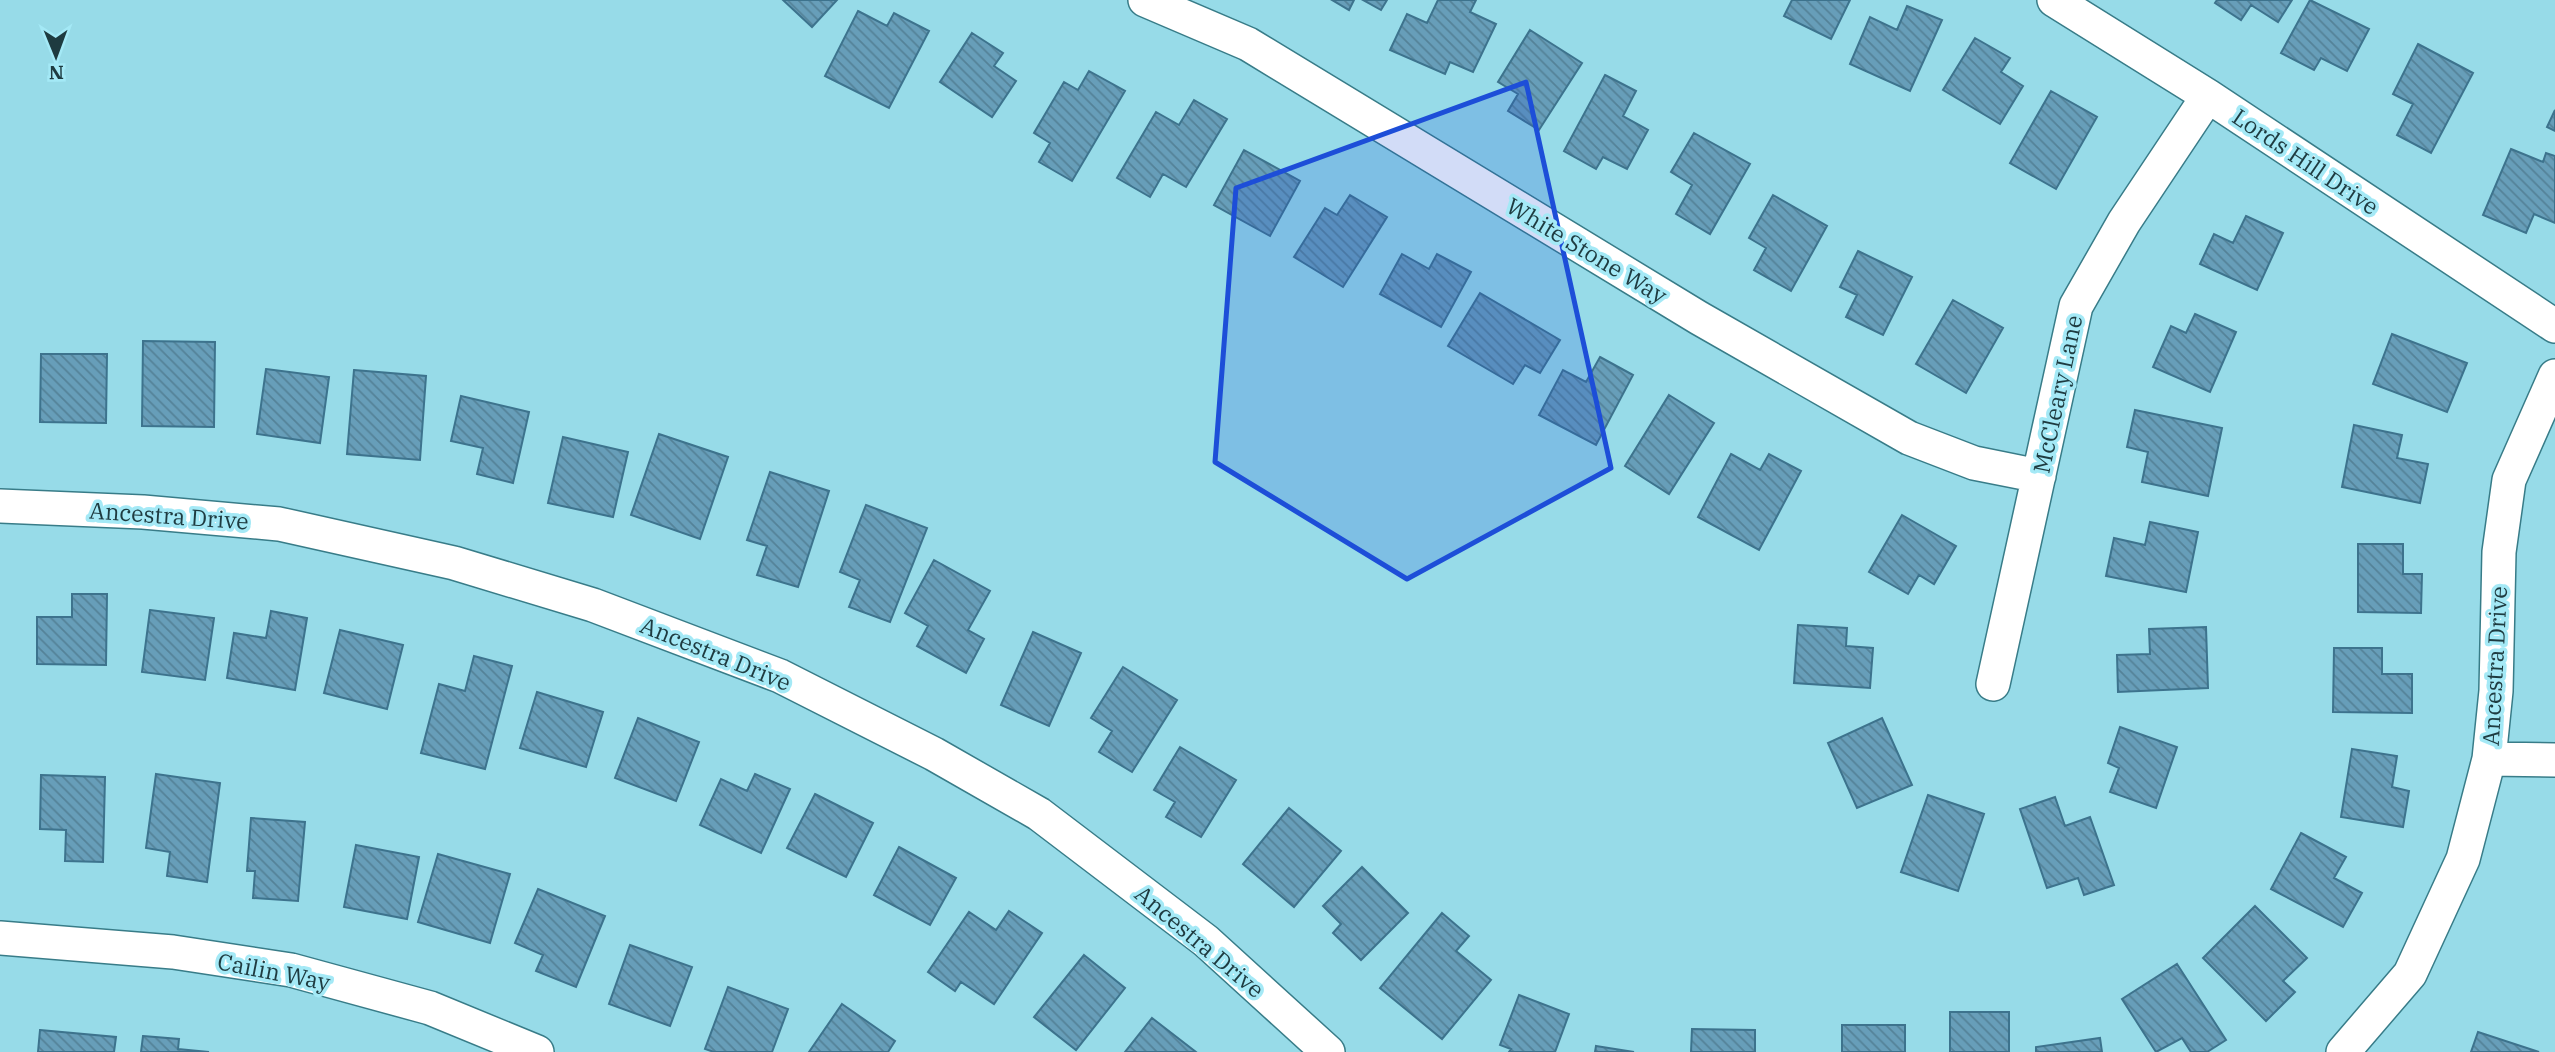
<svg xmlns="http://www.w3.org/2000/svg" width="2555" height="1052" font-family="'IBM Plex Serif',serif">
<style>
.building{fill:url(#building-back-hatch);stroke:#3d738d;stroke-width:2}
.lines{fill:none;stroke-linecap:round;stroke-linejoin:round}
.street-casing{stroke:#387c88;stroke-width:36}
.street{stroke:#fff;stroke-width:33}
.marked{fill:#1d4ed8;fill-opacity:0.2;stroke:#1d4ed8;stroke-width:5;stroke-linejoin:round}
.labels{text-anchor:middle;dominant-baseline:central;stroke-width:7;stroke-linejoin:round;paint-order:stroke}
.street-label{font-size:23px;fill:#1e3b40;stroke:#a4e9f6}
</style>
<defs>
<pattern id="building-back-hatch" width="6" height="6" patternUnits="userSpaceOnUse" patternTransform="scale(1.75)"><rect width="6" height="6" fill="#679eb9"/><path d="M-1 5l2 2M0 0l6 6M5-1l2 2" fill="none" stroke="#548298"/></pattern>
</defs>
<rect width="100%" height="100%" fill="#97dbe8"/>
<!-- building -->
<path class="building" d="M783,0H837L812,27Z
M1332,0H1354L1349,10Z
M1363,0H1387L1381,10Z
M1438,0H1476L1470,12L1496,24L1473,72L1450,62L1445,74L1390,50L1407,14L1427,23Z
M1792,0H1850L1831,39L1784,16Z
M2217,0H2292L2278,22L2251,5L2241,20L2215,3Z
M2310,0L2369,29L2347,71L2321,58L2314,70L2281,53Z
M1907,6L1942,20L1910,91L1850,64L1870,17L1897,30Z
M858,11L887,26L894,13L929,31L889,108L825,76Z
M1530,30L1582,63L1539,130L1508,111L1518,94L1498,82Z
M972,33L1003,53L994,66L1016,81L992,117L940,82Z
M1975,38L2010,58L2001,72L2023,86L2000,124L1943,90Z
M2418,44L2473,73L2431,153L2397,135L2413,104L2393,94Z
M1089,71L1125,91L1072,181L1039,162L1050,143L1034,133L1064,82L1078,90Z
M1605,75L1636,91L1623,116L1648,130L1627,169L1603,157L1596,169L1564,151Z
M2051,91L2097,117L2056,189L2010,163Z
M1194,100L1227,119L1186,187L1163,174L1150,197L1117,178L1156,112L1179,125Z
M2555,110V131L2547,127Z
M1694,133L1750,164L1710,234L1676,214L1692,185L1671,172Z
M2511,149L2543,162L2546,153L2555,156V223L2534,214L2526,233L2483,215Z
M1244,150L1300,181L1270,236L1214,205Z
M1350,195L1387,217L1343,287L1294,257L1325,208L1337,215Z
M1773,195L1827,226L1791,291L1754,270L1766,248L1749,238Z
M2246,216L2283,233L2257,290L2200,264L2214,234L2233,243Z
M1858,251L1912,277L1883,335L1846,317L1857,295L1840,287Z
M1402,254L1429,269L1437,254L1471,272L1441,327L1380,294Z
M1480,293L1560,340L1540,373L1525,365L1513,384L1448,346Z
M1953,300L2003,328L1966,393L1916,364Z
M2195,314L2236,332L2210,392L2153,367L2171,326L2186,333Z
M2392,334L2467,363L2447,412L2373,384Z
M143,341L215,342L214,427L142,426Z
M41,354H107L106,423L40,422Z
M1600,357L1633,375L1596,445L1539,415L1563,370L1586,382Z
M266,369L329,377L320,443L257,434Z
M354,370L426,376L420,460L347,454Z
M1669,395L1714,423L1669,494L1625,466Z
M461,396L529,412L513,483L477,474L483,448L451,441Z
M2135,410L2222,428L2208,496L2142,482L2148,452L2127,447Z
M2354,425L2402,435L2397,458L2428,464L2420,503L2342,487Z
M659,434L728,457L700,539L631,515Z
M563,437L628,452L613,517L548,503Z
M1731,454L1760,470L1769,454L1801,471L1759,550L1698,517Z
M770,472L829,491L798,587L757,575L767,546L747,540Z
M866,505L927,528L890,622L849,607L860,580L840,572Z
M1902,515L1956,546L1934,584L1919,575L1908,594L1869,572Z
M2150,522L2198,532L2186,592L2106,576L2114,538L2145,545Z
M2358,544H2403V574H2422L2421,613L2358,612Z
M934,560L990,591L968,630L984,639L966,673L917,646L928,626L905,613Z
M72,594H107L106,665L37,664V617H72Z
M150,610L214,618L205,680L142,672Z
M271,611L307,618L295,690L227,678L234,633L266,638Z
M1798,625L1847,628L1846,646L1873,648L1870,688L1794,683Z
M2206,627L2208,688L2118,692L2117,655L2150,654L2149,629Z
M340,630L403,645L387,709L324,693Z
M1033,632L1081,653L1049,726L1001,705Z
M2334,648H2382V674H2412V713L2333,712Z
M474,656L512,666L485,769L421,753L439,684L465,691Z
M1123,667L1177,700L1132,772L1099,752L1112,731L1091,718Z
M537,692L603,712L586,767L520,748Z
M638,718L699,742L676,801L615,778Z
M1882,718L1912,785L1857,808L1828,743Z
M2120,727L2177,747L2156,808L2110,792L2119,768L2108,763Z
M1180,747L1236,780L1201,837L1166,817L1175,802L1154,790Z
M2352,749L2397,756L2392,787L2409,791L2403,827L2341,817Z
M156,774L220,783L207,882L167,876L170,852L146,848Z
M755,774L790,789L761,853L700,825L721,779L747,791Z
M41,775L105,777L103,862L65,861L66,830L40,829Z
M815,794L873,823L846,877L787,848Z
M1928,795L1984,814L1958,891L1901,872Z
M2055,797L2065,826L2090,817L2114,885L2084,895L2078,878L2047,888L2020,809Z
M1289,808L1341,851L1294,907L1243,864Z
M251,818L305,822L298,901L253,898L255,871H247Z
M2301,833L2346,857L2334,878L2362,893L2343,927L2271,889Z
M356,845L419,857L407,919L344,907Z
M899,847L956,878L930,925L874,895Z
M438,854L510,874L490,943L418,922Z
M1362,867L1408,913L1361,960L1333,933L1341,924L1323,906Z
M538,889L605,916L576,987L536,971L543,955L515,943Z
M2255,906L2307,958L2283,981L2295,992L2266,1021L2203,958Z
M1009,911L1042,933L994,1004L961,982L955,991L928,972L969,912L996,930Z
M1442,913L1469,936L1456,951L1491,980L1442,1039L1380,988Z
M630,945L692,967L670,1026L609,1004Z
M1084,955L1125,988L1076,1050L1034,1017Z
M2177,964L2226,1040L2207,1052H2191L2182,1038L2156,1052L2122,999Z
M728,987L788,1009L772,1052H714L705,1049Z
M1519,995L1569,1014L1555,1052H1509L1511,1049L1500,1045Z
M842,1004L895,1041L888,1052H809Z
M1950,1012H2009V1052H1950Z
M1152,1018L1196,1052H1125Z
M1842,1025H1905V1052H1842Z
M1692,1029L1755,1030V1052H1691Z
M40,1030L116,1037L114,1052H38Z
M2478,1032L2539,1052H2471Z
M143,1036L179,1039L178,1049L209,1052H141Z
M2100,1038L2102,1052H2036V1047Z
M1596,1046L1634,1052H1595Z"/>
<g class="lines">
<!-- street casing -->
<g class="street-casing">
<path id="street" d="M1145,0L1248,44L1699,318L1909,438L1974,463L2039,476
M2054,0L2208,96L2555,326
M0,506L143,512L279,524L454,563L593,605L780,676L934,754L1039,814L1206,941L1328,1052
M1993,684L2076,306L2124,222L2208,96
M2489,759L2555,760
M0,938L173,952L291,970L430,1008L537,1052
M2343,1052L2410,974L2463,859L2489,759L2496,691L2499,552L2509,480L2555,376"/>
</g>
<!-- street -->
<use href="#street" class="street"/>
</g>
<!-- marked area -->
<path class="marked" d="M1526,82L1611,468L1407,579L1215,462L1236,188Z"/>
<g class="labels">
<!-- street labels -->
<g class="street-label">
<text transform="translate(2306 161) rotate(34)">Lords Hill Drive</text>
<text transform="translate(1587 250) rotate(31)">White Stone Way</text>
<text transform="translate(2057 394) rotate(-78)">McCleary Lane</text>
<text transform="translate(169 515) rotate(4)">Ancestra Drive</text>
<text transform="translate(716 653) rotate(22)">Ancestra Drive</text>
<text transform="translate(2494 666) rotate(-87)">Ancestra Drive</text>
<text transform="translate(1200 941) rotate(40)">Ancestra Drive</text>
<text transform="translate(274 971) rotate(11)">Cailin Way</text>
</g>
</g>
<!-- north arrow -->
<g transform="translate(56 56) rotate(179)" stroke="#a4e9f6" stroke-width="5" paint-order="stroke">
<path d="M0-5L12 26L0 18L-12 26Z" fill="#1e3b40"/>
<text y="-10" font-size="19" font-weight="bold" text-anchor="middle" fill="#1e3b40">N</text>
</g>
</svg>
